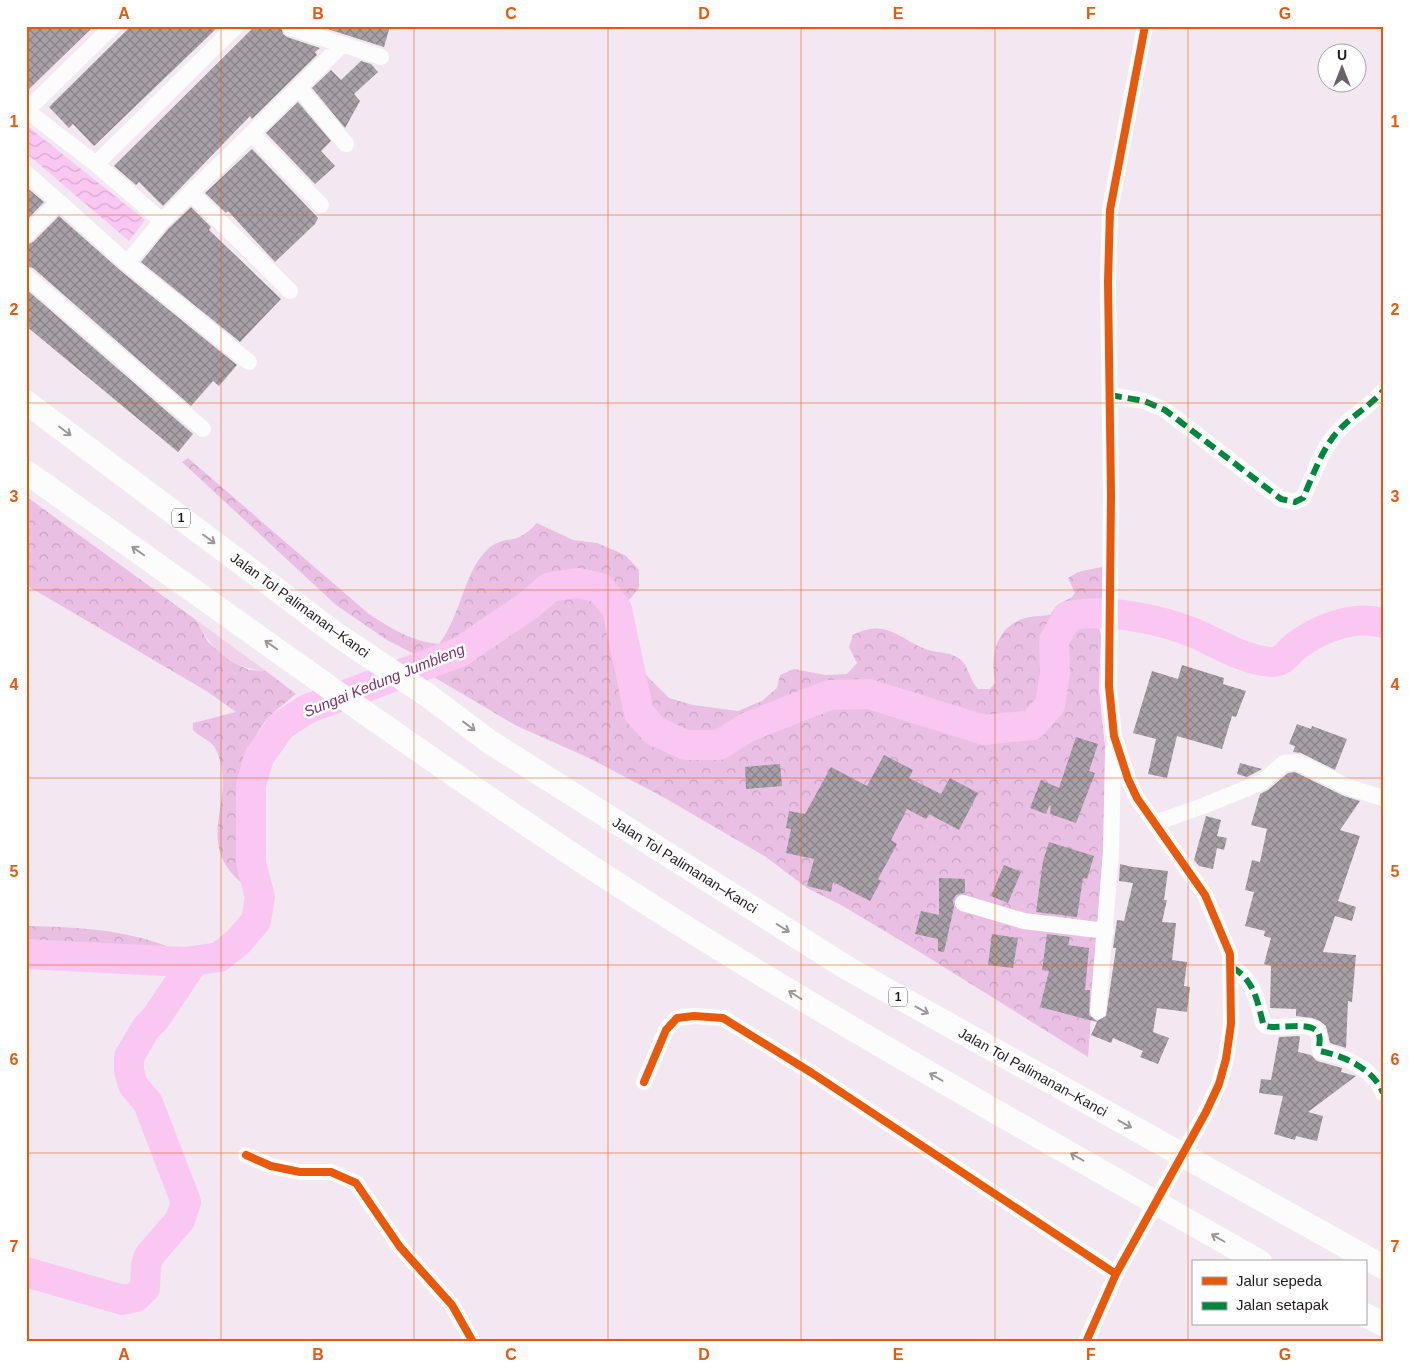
<svg xmlns="http://www.w3.org/2000/svg" width="1409" height="1368" font-family="Helvetica,sans-serif">
<style>
.grass{fill:#efd1e9}
.forest{fill:url(#forest-crowns)}
.water{fill:url(#water-waves)}
.lines{fill:none;stroke-linecap:round;stroke-linejoin:round}
.river{stroke:#fac6f2;stroke-width:30}
.building{fill:url(#building-cross-hatch)}
.minor{stroke:#fdfcfd;stroke-width:16}
.highway{stroke:#fdfcfd;stroke-width:24}
.quiet{stroke:#00873e;stroke-width:6;stroke-dasharray:12 6;stroke-linecap:butt}
.cycleway-casing{stroke:#fff;stroke-width:11}
.cycleway{stroke:#e8590c;stroke-width:8}
.oneway{stroke:#9a969a}
.grid{fill:none;stroke:#e8590c;stroke-width:1;stroke-opacity:0.55}
.labels{text-anchor:middle;dominant-baseline:central;stroke-width:5;stroke-linejoin:round;paint-order:stroke}
.shield{fill:#fff;stroke:#645f63;stroke-width:1}
.shield-label{font-size:12px;font-weight:bold;fill:#211a20}
.street-label{font-size:14px;fill:#211a20;stroke:#fff}
.water-label{font-size:15px;font-style:italic;fill:#7e3076;stroke:#fff}
.neatline{fill:none;stroke:#e8590c;stroke-width:2}
.grid-label{font-size:16px;text-anchor:middle;font-weight:bold;fill:#e8590c}
</style>
<defs>
<pattern id="forest-crowns" width="20" height="18" patternUnits="userSpaceOnUse" patternTransform="scale(1.25)"><rect width="20" height="18" fill="#e9bfe3"/><path d="M2 6a3 3 0 1 1 6 0M12 15a3 3 0 1 1 6 0" fill="none" stroke="#c8a4c2"/></pattern>
<pattern id="water-waves" width="16" height="10" patternUnits="userSpaceOnUse" patternTransform="scale(1.25)"><rect width="16" height="10" fill="#fac6f2"/><path d="M0 5q4-4 8 0t8 0" fill="none" stroke="#d6aacf"/></pattern>
<pattern id="building-cross-hatch" width="8" height="8" patternUnits="userSpaceOnUse" patternTransform="scale(1.25)"><rect width="8" height="8" fill="#a8a0a7"/><path d="M0 0l8 8M0 8l8-8" fill="none" stroke="#888288"/></pattern>
</defs>
<rect width="100%" height="100%" fill="#f3e8f1"/>
<!-- grass -->
<path class="grass" d="M196,620L266,671C230,668 212,650 196,620Z"/>
<!-- forest -->
<path class="forest" d="M188,458L369,614C392,629 411,641 439,644C460,617 464,574 485,552C500,536 511,543 523,535C528,532 533,527 537,523L573,540L597,543L616,551L626,556L639,570V588L624,606L604,581L578,576L547,580L525,599L456,646L431,657L418,656L387,640L336,605L182,462Z
M27,497L196,620L208,642L229,660L249,670L266,671L296,694C287,702 275,710 267,719C232,761 237,837 247,887C188,843 240,800 216,750C212,740 200,738 193,730V723L236,712L208,692L26,585Z
M1106,566V597L1098,602L1063,609L1047,640V673L1043,702L1028,718L984,722L870,687L828,688L744,720L717,737L687,738L660,725L646,710L641,695L639,668L669,698L693,705L738,711L762,701L777,688L780,675L794,669L825,675L847,674L857,663L849,647L853,635C887,618 898,639 928,650C939,653 952,652 961,660C969,667 970,681 978,689H990L995,683C991,657 994,630 1022,619C1030,616 1041,616 1050,615L1057,605L1072,597L1075,593L1068,578L1078,572Z
M578,591L596,595L610,613L633,717L650,737L684,753L721,752L751,734L831,702L868,701L983,737L1035,732L1057,708L1062,674L1061,643L1073,622L1089,619L1098,623L1101,636L1099,688L1102,719L1109,780L1088,1057L918,951L841,905L807,888L766,857L663,797L589,758L517,726L432,676L436,671L464,659L534,611L553,594Z
M26,926C77,927 124,929 172,948L26,944Z"/>
<!-- water -->
<path class="water" d="M26,125L145,220L129,241L26,153Z"/>
<g class="lines">
<!-- river -->
<path class="river" d="M26,954L185,962L219,957L238,942L256,921L260,897L251,863V785L259,757L281,726L307,709L460,652L529,605L550,587L578,583L600,588L617,609L639,713L655,731L685,745H719L748,727L829,695L869,694L984,730L1032,725L1050,705L1055,673L1054,641L1068,616C1106,608 1159,619 1194,633C1217,643 1248,662 1273,662C1284,662 1289,651 1297,645C1321,628 1353,615 1383,623
M26,1272L123,1300L136,1297L145,1288L146,1265L149,1256L180,1220L186,1202L148,1103L133,1085L129,1071V1057L146,1028L155,1019L194,961"/>
</g>
<!-- building -->
<path class="building" d="M26,26H94L26,92Z
M131,26H219L94,146L73,124L69,128L49,107Z
M255,26H281L283,34L287,37L320,48L315,52L317,55L252,119L250,116L163,206L139,182L136,185L114,166Z
M318,26H390L384,47Z
M361,61L371,64L378,72L354,94L360,101L345,128L312,88L331,70L341,80Z
M298,102L331,141L321,151L335,166L315,184L266,133Z
M252,149L318,218L315,224L275,262L228,211L226,213L205,193Z
M26,187L44,202L26,221Z
M191,207L211,227L209,230L281,299L240,342L141,262L168,229Z
M59,216L121,271L237,365L219,386L213,381L191,406L33,268L26,266V245L33,242Z
M26,289L193,434L178,452L26,326Z
M1182,665L1224,678L1223,684L1246,691L1236,717L1232,716L1222,749L1177,736L1167,778L1148,774L1156,739L1133,733L1152,671L1178,679Z
M1297,724L1311,729L1312,726L1347,739L1335,770L1301,753L1293,752L1295,746L1289,744Z
M1076,737L1098,744L1089,771L1095,773L1076,823L1050,814L1051,806H1049L1046,814L1030,808L1041,780L1059,788Z
M884,755L913,770L909,778L941,794L950,778L978,793L959,830L929,814L926,819L907,809L891,840L897,844L878,879L881,881L870,901L833,882L831,892L807,886L814,859L786,853L791,829L786,828L789,811L805,814L831,767L867,786Z
M1240,763L1262,769L1247,777L1237,774Z
M780,764L782,786L746,789L745,767Z
M1295,772L1344,796L1360,801L1340,830L1360,836L1338,901L1356,907L1352,921L1335,916L1323,952L1356,955L1352,1002L1348,1001L1346,1048L1330,1043L1326,1026L1320,1021L1312,1018L1296,1016V1009L1270,1008L1271,966L1264,964L1271,938L1264,936L1265,931L1245,926L1254,892L1245,890L1252,860L1260,862L1267,829L1251,825L1260,794L1268,790L1288,773Z
M1206,816L1221,820L1217,836L1227,838L1224,850L1217,848L1213,869L1199,866L1194,860Z
M1049,842L1094,856L1087,879L1083,878L1077,917L1036,912L1043,861Z
M1120,864L1133,867L1168,871L1164,900H1167L1162,922L1176,923L1172,960L1187,962L1184,986L1190,987L1187,1012L1157,1008L1153,1032L1169,1038L1158,1064L1140,1057L1143,1051L1113,1038L1111,1043L1091,1035L1097,1022L1040,1007L1049,971L1042,970L1047,934L1070,937L1068,945L1089,948L1085,990H1090L1089,1015L1097,1021L1106,1016L1116,948H1113L1117,920L1124,921L1133,883L1119,881Z
M1004,865L1021,872L1008,903L991,896Z
M939,878L965,879V893L956,895L953,901L954,907L944,952L938,951V939L915,934L921,911L939,915Z
M992,934L1018,938L1013,968L988,965Z
M1300,1036L1298,1052L1311,1055L1317,1061L1342,1068L1341,1072L1356,1076L1308,1112L1323,1116L1317,1141L1296,1136L1295,1140L1274,1134L1283,1096L1259,1093L1261,1079L1271,1080L1279,1037Z"/>
<g class="lines">
<!-- minor -->
<path class="minor" d="M291,28L381,57
M299,88L346,144
M26,110L96,164L162,221
M27,110L113,26
M252,134L321,205
M96,164L236,26
M26,173L59,202L26,235
M191,193L290,291
M59,202L127,263L249,362
M127,263L162,221L342,45
M26,276L203,429
M1110,395L1144,401L1165,410L1281,499L1295,502L1303,498C1313,476 1322,448 1339,430C1353,415 1369,407 1383,391
M1155,823L1203,806L1262,782L1284,763L1297,762L1348,787L1383,798
M963,903L1024,921L1106,931
M1232,967C1254,980 1257,1000 1263,1023L1266,1026C1278,1030 1314,1019 1319,1035C1321,1040 1318,1045 1320,1051C1344,1056 1374,1069 1383,1093
M1098,1011L1111,852L1113,751
M644,1082L666,1030L677,1018L694,1016L723,1018L812,1073L1116,1274
M246,1155L271,1166L300,1172H331L356,1183L400,1247L452,1305L473,1342
M1086,1342L1116,1274L1206,1112L1219,1084L1226,1059L1231,1024L1230,954L1205,895L1137,798L1128,779L1114,736L1109,686L1111,495L1108,282L1110,210L1145,26"/>
<!-- highway -->
<path class="highway" d="M26,402L336,634L430,697L490,742L847,968L1383,1267
M26,472C215,605 401,742 594,869C810,1010 1036,1134 1260,1262
M1365,1315L1383,1324"/>
<!-- quiet -->
<path class="quiet" d="M1110,395L1144,401L1165,410L1281,499L1295,502L1303,498C1313,476 1322,448 1339,430C1353,415 1369,407 1383,391
M1232,967C1254,980 1257,1000 1263,1023L1266,1026C1278,1030 1314,1019 1319,1035C1321,1040 1318,1045 1320,1051C1344,1056 1374,1069 1383,1093"/>
<!-- cycleway casing -->
<g class="cycleway-casing">
<path id="cycleway" d="M644,1082L666,1030L677,1018L694,1016L723,1018L812,1073L1116,1274
M246,1155L271,1166L300,1172H331L356,1183L400,1247L452,1305L473,1342
M1086,1342L1116,1274L1206,1112L1219,1084L1226,1059L1231,1024L1230,954L1205,895L1137,798L1128,779L1114,736L1109,686L1111,495L1108,282L1110,210L1145,26"/>
</g>
<!-- cycleway -->
<use href="#cycleway" class="cycleway"/>
</g>
<!-- one-way arrows -->
<defs><path id="oneway-shaft" d="M-6 0H5M1.5-3L5.5 0L1.5 3" fill="none" stroke-width="1.6" stroke-linecap="round" stroke-linejoin="round" transform="scale(1.25)"/></defs>
<g class="oneway">
<use href="#oneway-shaft" transform="translate(65 431) rotate(37)"/>
<use href="#oneway-shaft" transform="translate(209 539) rotate(37)"/>
<use href="#oneway-shaft" transform="translate(138 551) rotate(-145)"/>
<use href="#oneway-shaft" transform="translate(271 645) rotate(-145)"/>
<use href="#oneway-shaft" transform="translate(469 726) rotate(37)"/>
<use href="#oneway-shaft" transform="translate(783 928) rotate(32)"/>
<use href="#oneway-shaft" transform="translate(795 995) rotate(-148)"/>
<use href="#oneway-shaft" transform="translate(922 1010) rotate(29)"/>
<use href="#oneway-shaft" transform="translate(936 1077) rotate(-150)"/>
<use href="#oneway-shaft" transform="translate(1125 1124) rotate(29)"/>
<use href="#oneway-shaft" transform="translate(1077 1157) rotate(-150)"/>
<use href="#oneway-shaft" transform="translate(1218 1238) rotate(-150)"/>
</g>
<!-- grid -->
<path class="grid" d="M221,26V1342M414,26V1342M608,26V1342M801,26V1342M995,26V1342M1188,26V1342M26,215H1383M26,403H1383M26,590H1383M26,778H1383M26,965H1383M26,1153H1383"/>
<g class="labels">
<!-- shield labels -->
<g class="shield">
<rect x="172" y="508.5" width="18" height="19" rx="4"/>
<rect x="889" y="987.5" width="18" height="19" rx="4"/>
</g>
<g class="shield-label">
<text x="181" y="518">1</text>
<text x="898" y="997">1</text>
</g>
<!-- street labels -->
<g class="street-label">
<text transform="translate(300 605) rotate(36)">Jalan Tol Palimanan–Kanci</text>
<text transform="translate(685 865) rotate(32)">Jalan Tol Palimanan–Kanci</text>
<text transform="translate(1033 1072) rotate(29)">Jalan Tol Palimanan–Kanci</text>
</g>
<!-- water labels -->
<g class="water-label">
<text transform="translate(384 680) rotate(-22)">Sungai Kedung Jumbleng</text>
</g>
</g>
<!-- border -->
<rect width="1409" height="1368" fill="none" stroke="#ffffff" stroke-width="55"/>
<!-- legend -->
<rect x="1192" y="1260" width="175" height="65" fill="#ffffff" stroke="#a6a3a6"/>
<rect x="1202" y="1277" width="25" height="8" fill="#e8590c" stroke="#a6a3a6"/>
<text x="1236" y="1286" font-size="15" fill="#211a20">Jalur sepeda</text>
<rect x="1202" y="1302" width="25" height="8" fill="#00873e" stroke="#a6a3a6"/>
<text x="1236" y="1310" font-size="15" fill="#211a20">Jalan setapak</text>
<!-- north arrow -->
<g transform="translate(1342 68)"><circle r="24" fill="#ffffff" stroke="#a6a3a6"/>
<path d="M0-4L9 19L0 12L-9 19Z" fill="#6a6269"/>
<text y="-8" font-size="14" font-weight="bold" text-anchor="middle" fill="#211a20">U</text>
</g>
<rect x="28" y="28" width="1354" height="1312" class="neatline"/>
<g class="grid-label">
<text x="124" y="19">A</text>
<text x="318" y="19">B</text>
<text x="511" y="19">C</text>
<text x="704" y="19">D</text>
<text x="898" y="19">E</text>
<text x="1091" y="19">F</text>
<text x="1285" y="19">G</text>
<text x="14" y="127">1</text>
<text x="1395" y="127">1</text>
<text x="14" y="315">2</text>
<text x="1395" y="315">2</text>
<text x="14" y="502">3</text>
<text x="1395" y="502">3</text>
<text x="14" y="690">4</text>
<text x="1395" y="690">4</text>
<text x="14" y="877">5</text>
<text x="1395" y="877">5</text>
<text x="14" y="1065">6</text>
<text x="1395" y="1065">6</text>
<text x="14" y="1252">7</text>
<text x="1395" y="1252">7</text>
<text x="124" y="1360">A</text>
<text x="318" y="1360">B</text>
<text x="511" y="1360">C</text>
<text x="704" y="1360">D</text>
<text x="898" y="1360">E</text>
<text x="1091" y="1360">F</text>
<text x="1285" y="1360">G</text>
</g>
</svg>
